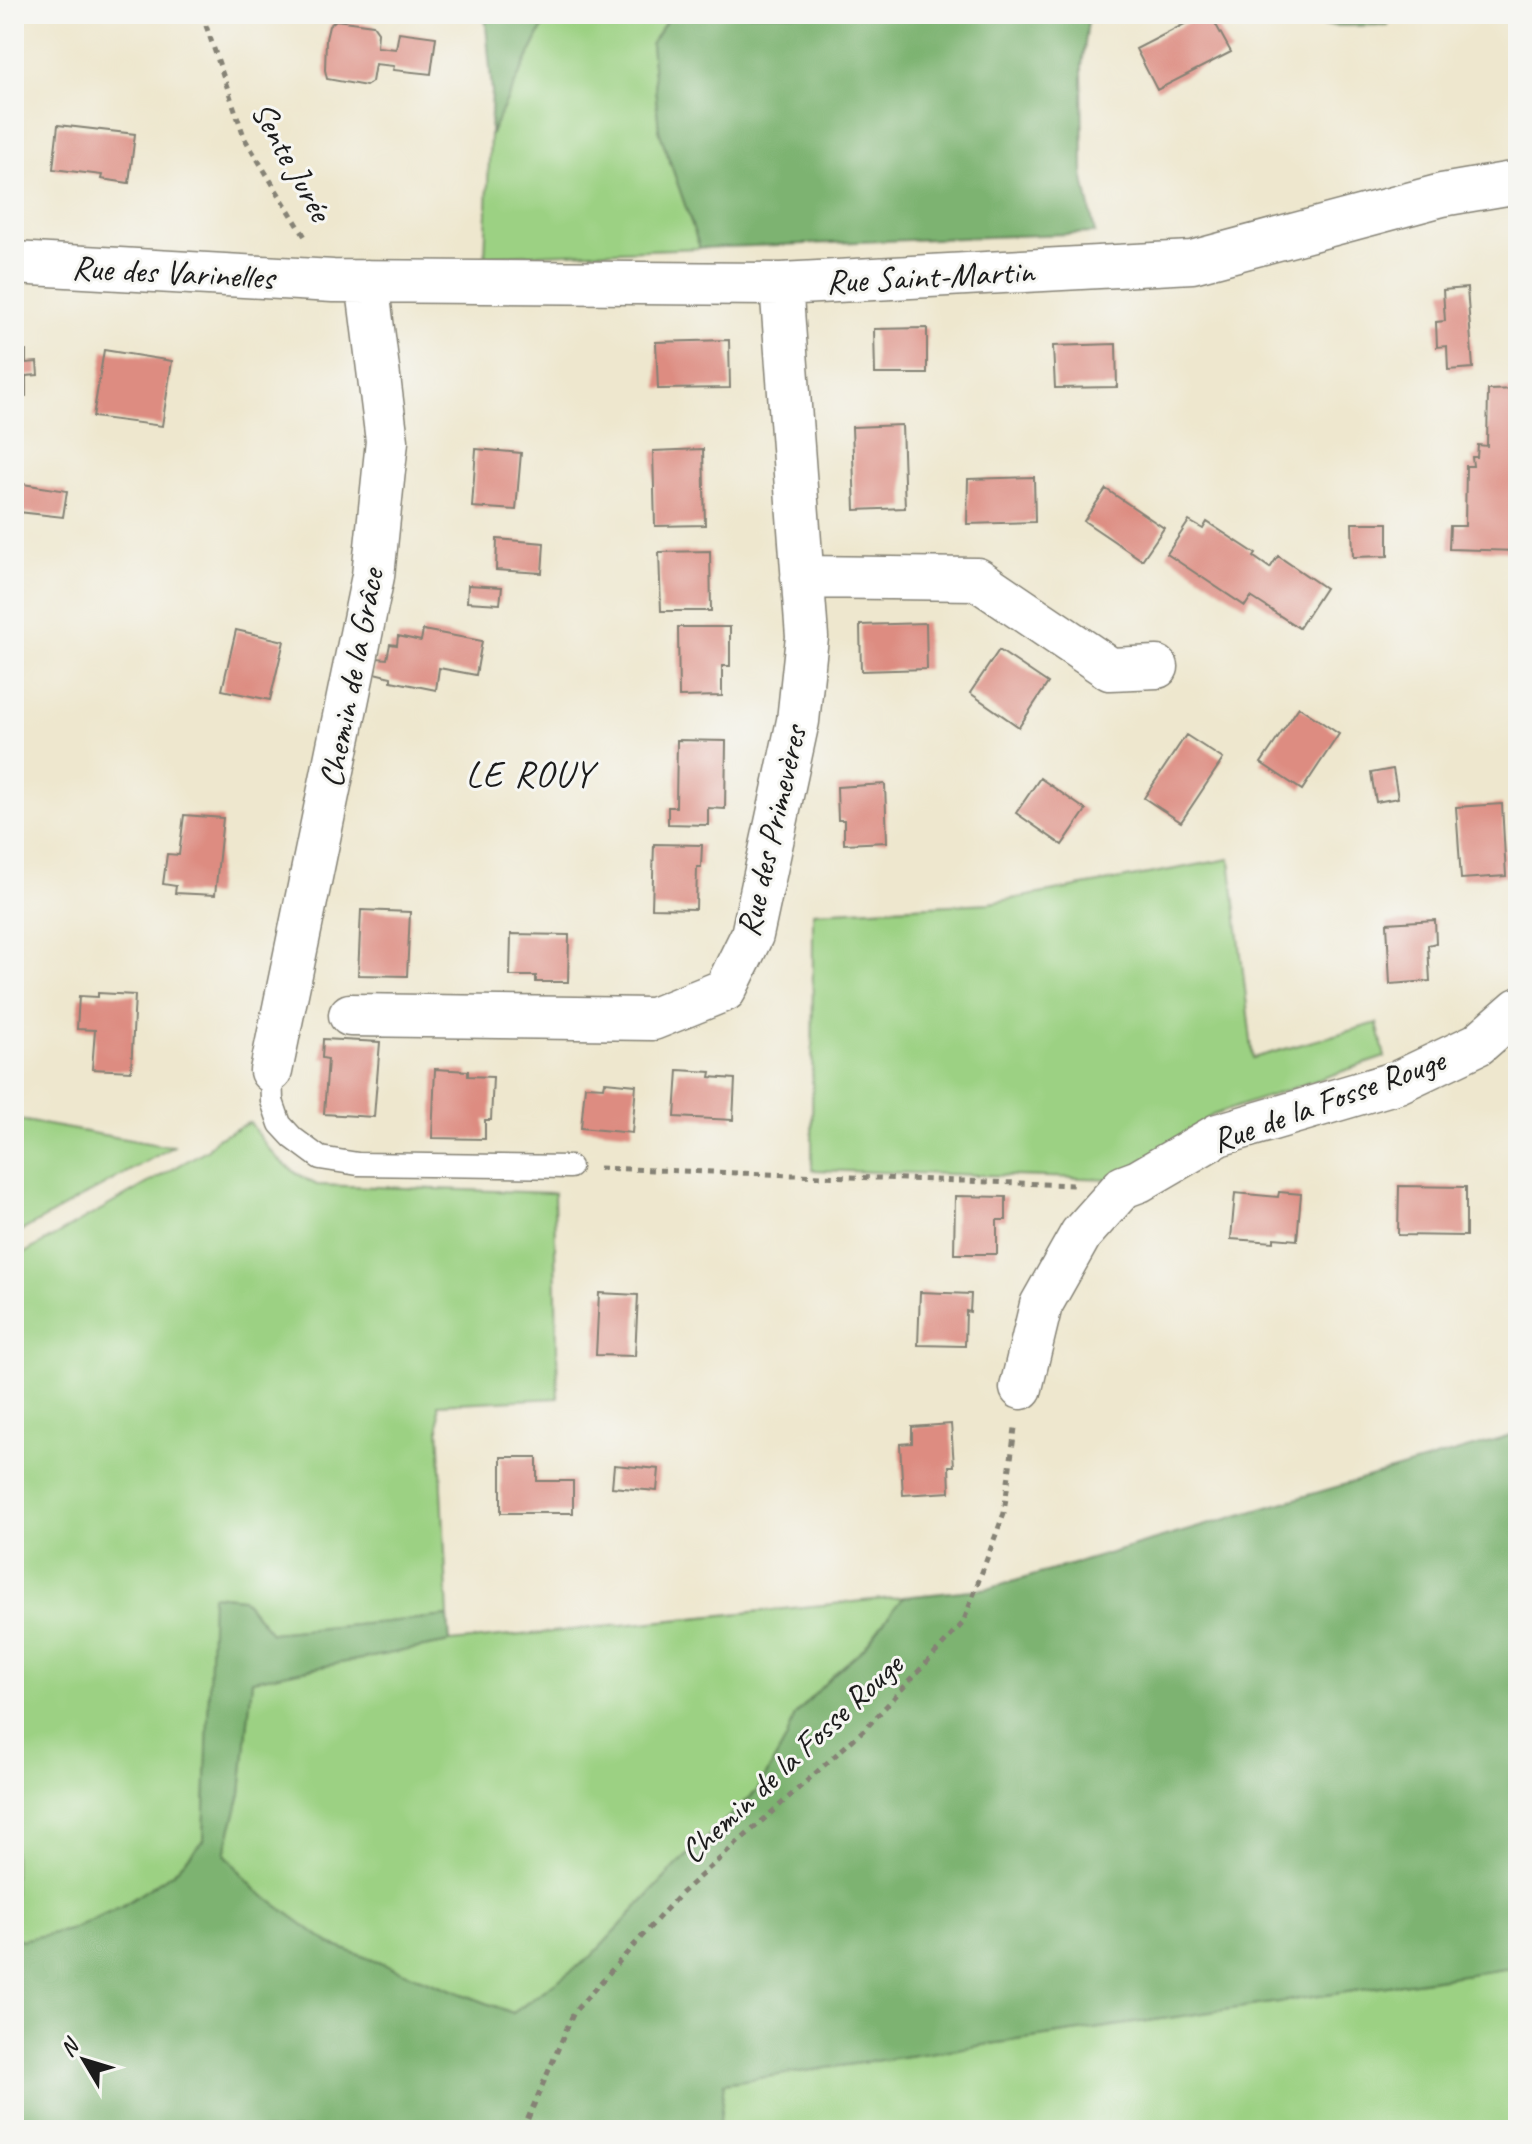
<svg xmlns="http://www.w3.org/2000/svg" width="1532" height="2144" font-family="Caveat,sans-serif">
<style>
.green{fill:#9cd183;stroke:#5c7650;stroke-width:2}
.forest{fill:#7db371;stroke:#4c6846;stroke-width:2}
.building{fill:#dd8c81}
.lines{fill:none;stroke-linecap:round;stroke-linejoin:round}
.service-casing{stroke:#858275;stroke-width:25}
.minor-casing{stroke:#858275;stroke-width:45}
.path{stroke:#858275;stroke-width:5;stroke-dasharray:6 6;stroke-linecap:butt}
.service{stroke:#fff;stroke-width:22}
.minor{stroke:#fff;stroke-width:42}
.labels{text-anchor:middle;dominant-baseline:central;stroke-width:6;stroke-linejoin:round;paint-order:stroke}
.street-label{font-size:34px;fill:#1c1c1c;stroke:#f6f6f2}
.neighbourhood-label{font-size:36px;letter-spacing:2px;fill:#1c1c1c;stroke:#f6f6f2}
</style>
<rect width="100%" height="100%" fill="#f6f6f2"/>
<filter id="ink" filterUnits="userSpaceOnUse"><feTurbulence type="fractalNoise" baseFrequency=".0125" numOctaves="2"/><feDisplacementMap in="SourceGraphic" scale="16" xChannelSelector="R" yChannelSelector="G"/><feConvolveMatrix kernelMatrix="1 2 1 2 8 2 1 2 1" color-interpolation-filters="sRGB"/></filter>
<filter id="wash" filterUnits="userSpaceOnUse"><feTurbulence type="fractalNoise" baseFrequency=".006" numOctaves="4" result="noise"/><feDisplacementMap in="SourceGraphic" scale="32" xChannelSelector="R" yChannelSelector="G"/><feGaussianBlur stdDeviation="1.8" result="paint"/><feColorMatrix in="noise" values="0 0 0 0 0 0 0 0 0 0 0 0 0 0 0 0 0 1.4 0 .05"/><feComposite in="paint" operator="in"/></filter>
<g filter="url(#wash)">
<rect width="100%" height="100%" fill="#eee7ce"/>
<!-- green -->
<path class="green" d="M549,14H671L651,44L659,130L700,248L485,256L490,135Z
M1230,859L1253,1058L1377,1023L1385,1057L1213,1115L1115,1179L812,1170L813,912L990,903Z
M14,1119L159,1145L174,1146L14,1235Z
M250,1122C268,1152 285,1169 317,1185L554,1193L558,1398L438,1404L448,1616L271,1633L242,1598L213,1595L204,1840L174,1872L122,1906L69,1930L21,1940L14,1936V1259L208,1149L217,1138Z
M903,1597L864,1648L834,1674L795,1715L786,1740L758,1790L676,1866L592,1956L513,2013L330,1944L256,1890L225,1854L241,1794L252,1680L450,1642Z
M1518,1967V2130H719L723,2083Z"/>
<!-- forest -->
<path class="forest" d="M485,14H549L490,135L492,91Z
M671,14H1089L1082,66L1083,174L1095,233L700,248L659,130L651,44Z
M1315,14H1391L1388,25L1324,26Z
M1518,1379V1967L724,2083L719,2130H14V1936L21,1940L69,1930L122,1906L174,1872L204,1840L212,1595L242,1598L271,1633L448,1616L450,1642L252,1680L241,1794L225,1854L256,1890L330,1944L513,2013L592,1956L676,1866L758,1790L786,1740L795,1715L834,1674L864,1648L903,1597L991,1588L1514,1435Z"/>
<g id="blocks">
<!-- building -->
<path class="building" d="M1204,14H1210L1231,52L1157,90L1136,49Z
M336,20L373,25L378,32L377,47L396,49L399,32L436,37L431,74L393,70L394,66L375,64L372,82L366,86L327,79L325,70L326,39L329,26Z
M58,125L135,134L129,183L101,179L102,175L53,169Z
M1467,288L1473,368L1448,370L1447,346L1437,347L1436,322L1445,321L1443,290Z
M927,328V374H875L874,329Z
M729,340L730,388L658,389L656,342Z
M1116,344L1117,387L1055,388L1053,346Z
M104,350L172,361L162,426L93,417Z
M26,351V363L37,362L38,375L26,376V396L14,395V352Z
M1518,389V551L1449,549L1450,526H1465L1466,466H1473L1472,457H1477L1478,445L1487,446L1488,390Z
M902,425L905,508L855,510L852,427Z
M476,449L521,453L516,510L472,507Z
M703,449L705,525L655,526L653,451Z
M1034,477L1035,522L967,524L968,479Z
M23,484L67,491L63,517L19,512Z
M1106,489L1164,528L1142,560L1084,521Z
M1189,521L1203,529L1207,522L1256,554L1254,557L1270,568L1278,556L1325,588L1299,628L1251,597L1245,606L1167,554Z
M1352,523H1388V556L1353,557Z
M497,539L544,543L542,573L496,570Z
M710,551L711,611H661L659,552Z
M468,585L502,587L500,604L467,602Z
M926,623L927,669L861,671L860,625Z
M678,627H730V666H722V696L679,697Z
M236,630L284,641L270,700L222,690Z
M423,630L482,641L476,675L439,668L436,690L391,681V677L374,673L377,658L387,659L390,644L397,645L398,636L421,641Z
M999,650L1048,683L1019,727L970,693Z
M1299,707L1339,734L1302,790L1261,763Z
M1186,735L1223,759L1181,822L1144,798Z
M677,740L726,741L725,809L708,808V825L668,824V807H676Z
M1393,769L1398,798L1376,802L1371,773Z
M1040,778L1086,810L1062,845L1016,813Z
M885,784L887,842L844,844V820H838L837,787Z
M1502,804L1506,876L1461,879L1456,807Z
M184,815L223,818L215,895L175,893L176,886L163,884L167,854L179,855Z
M654,844L702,845L701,867H697L696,909L652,908Z
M361,910L410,912L407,976L358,975Z
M1435,920L1436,943L1428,945L1430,981L1390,984L1387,923Z
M511,934L569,935L568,982H536V976H510Z
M98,993L135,995L131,1071L92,1069L95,1030L77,1029L79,996L98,997Z
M323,1039L380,1042L374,1117L324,1114L328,1059L322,1058Z
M435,1069L468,1071V1076L493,1077L491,1120H485V1139L432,1138Z
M678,1070L711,1072L710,1077L735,1079L733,1120L675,1117Z
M605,1082L636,1085L632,1133L581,1128L585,1086L604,1087Z
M1399,1186L1466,1187V1236L1398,1235Z
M1279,1192L1301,1194L1297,1240L1274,1238V1242L1231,1239L1235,1193L1278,1197Z
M955,1196L1006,1197V1220H997V1254H954Z
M920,1292L971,1294L970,1312L966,1311L965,1346L918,1345Z
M599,1293L638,1295L635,1356L596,1355Z
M951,1424L954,1466H949L950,1492L903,1495L900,1444L912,1443V1427Z
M501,1457H537V1481H573V1513H501Z
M614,1465L659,1469L657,1491L612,1487Z"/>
</g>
</g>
<g filter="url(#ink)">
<use href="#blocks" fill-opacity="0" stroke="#858275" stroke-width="2"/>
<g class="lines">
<!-- service casing -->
<g class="service-casing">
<path id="service" d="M271,1071L272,1101L280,1124L293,1138L320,1158L358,1164L570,1167"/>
</g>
<!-- minor casing -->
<g class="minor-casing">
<path id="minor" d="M14,263L333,281L781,284L1192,262L1442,195L1518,182
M802,577L977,579L1110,669L1157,667
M350,1015L653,1019L725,990L752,935L798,721L807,637L781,284
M271,1071L373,576L387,441L367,281
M1021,1388L1041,1305L1081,1234L1123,1187L1139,1181L1218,1135L1398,1082L1478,1044L1518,1009"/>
</g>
<!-- path -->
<path class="path" d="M202,14L245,139L307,240
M599,1168L1073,1185
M523,2130L574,2012L679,1895L867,1727L963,1623L1004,1513L1015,1428"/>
<!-- service -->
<use href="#service" class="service"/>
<!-- minor -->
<use href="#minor" class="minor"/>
</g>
</g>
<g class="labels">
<!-- street labels -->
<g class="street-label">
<text transform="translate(292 161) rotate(61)">Sente Jurée</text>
<text transform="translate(173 272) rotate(3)">Rue des Varinelles</text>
<text transform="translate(930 276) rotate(-3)">Rue Saint-Martin</text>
<text transform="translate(351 678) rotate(-79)">Chemin de la Grâce</text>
<text transform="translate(771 831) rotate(-77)">Rue des Primevères</text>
<text transform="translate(1328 1100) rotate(-20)">Rue de la Fosse Rouge</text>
<text transform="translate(791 1758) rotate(-43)">Chemin de la Fosse Rouge</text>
</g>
<!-- neighbourhood labels -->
<g class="neighbourhood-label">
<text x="530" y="774">LE ROUY</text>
</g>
</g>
<!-- margin -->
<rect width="1532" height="2144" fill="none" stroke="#f6f6f2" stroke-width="48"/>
<!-- north arrow -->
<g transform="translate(84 2060) rotate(308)" stroke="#f6f6f2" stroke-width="6" paint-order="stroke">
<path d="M0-6L14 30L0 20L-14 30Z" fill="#1c1c1c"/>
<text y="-12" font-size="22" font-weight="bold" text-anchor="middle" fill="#1c1c1c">N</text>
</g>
</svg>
